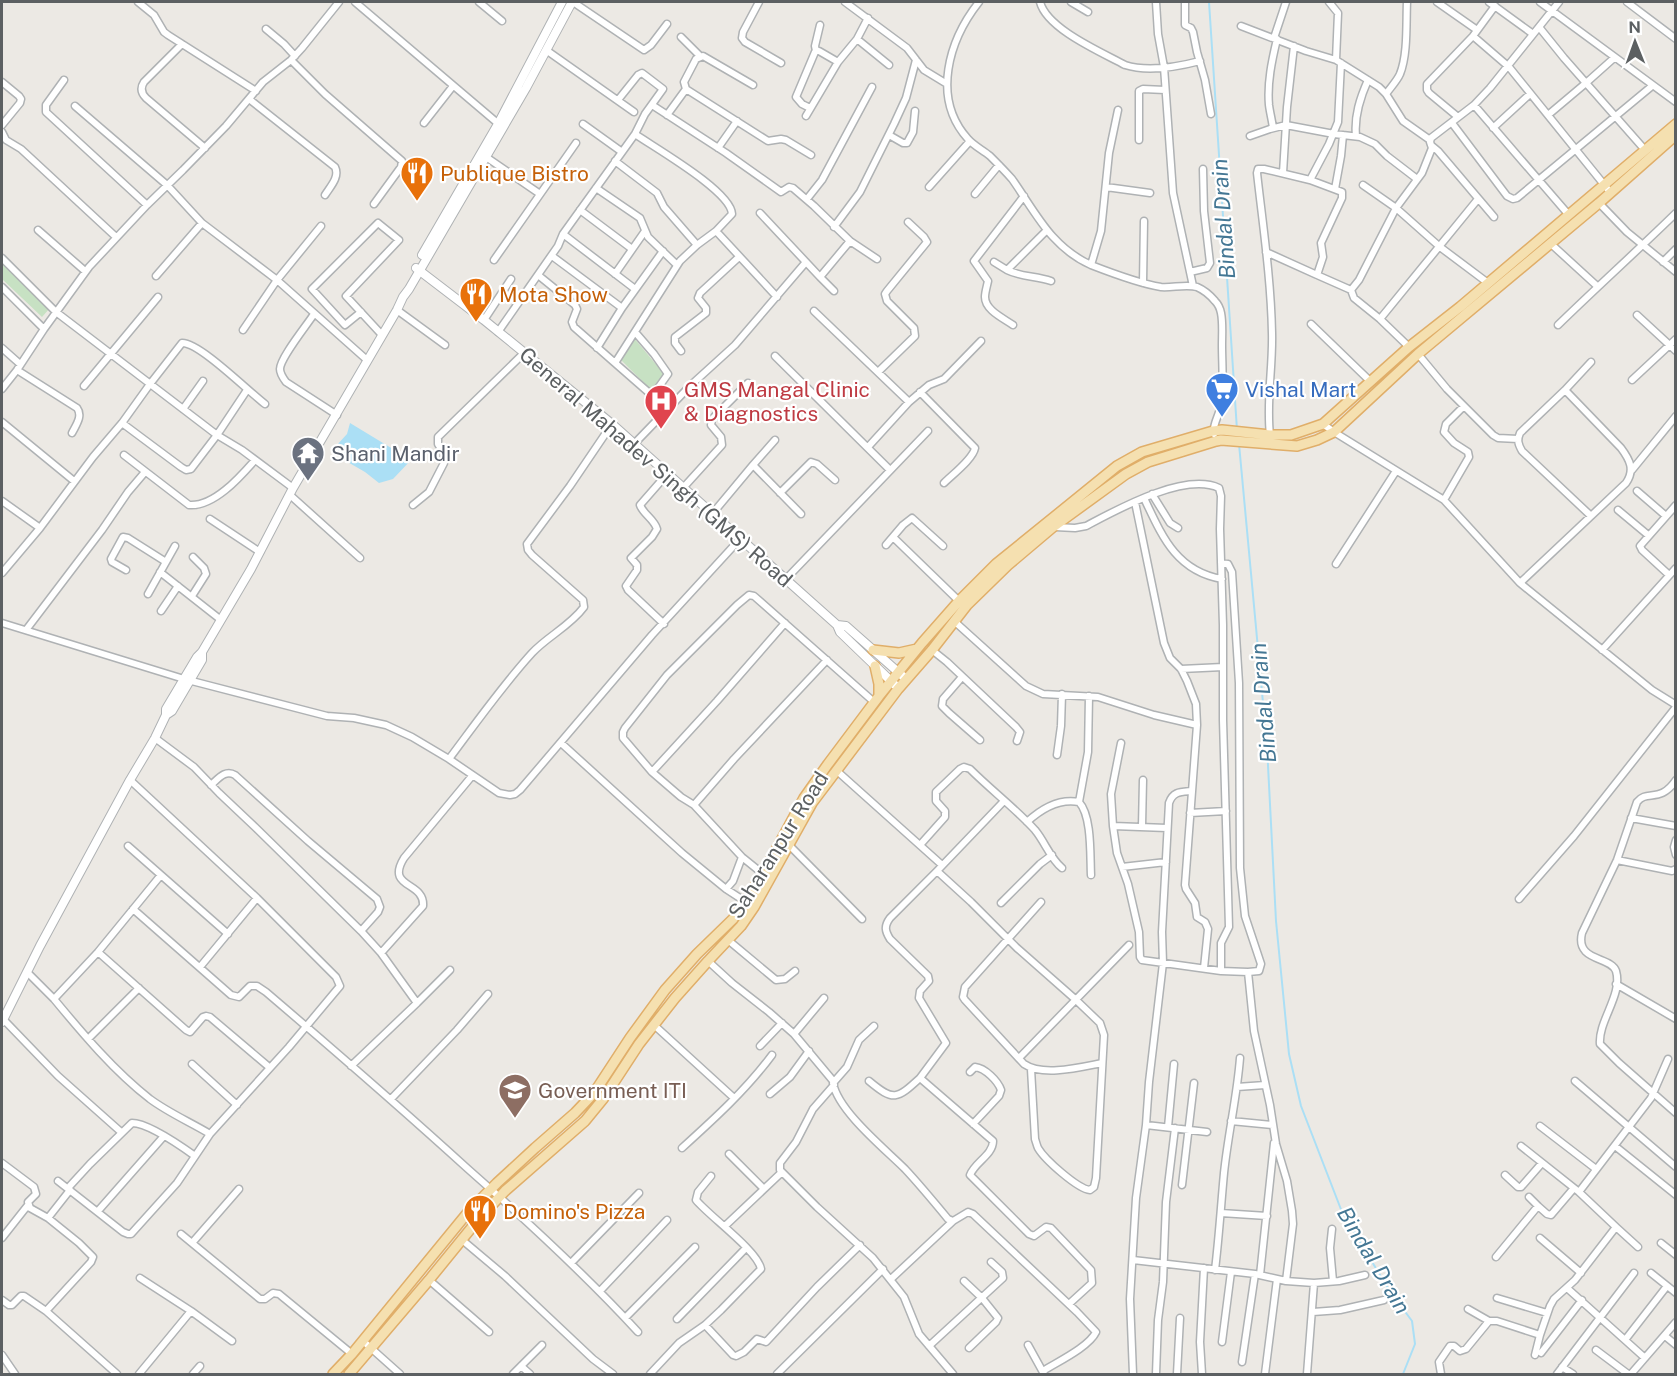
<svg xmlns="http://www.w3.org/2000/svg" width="1677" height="1376" font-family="'Public Sans',sans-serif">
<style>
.green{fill:#c7e1c3}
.water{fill:#abdff5}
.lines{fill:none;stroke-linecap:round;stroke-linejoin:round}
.stream{stroke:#abdff5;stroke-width:2}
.minor-casing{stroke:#afb2b4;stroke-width:9}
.tertiary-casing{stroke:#afb2b4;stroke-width:10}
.primary-casing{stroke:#e0ae69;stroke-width:12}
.minor{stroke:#fff;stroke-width:6}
.tertiary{stroke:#fff;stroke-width:8}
.primary{stroke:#f5e0b0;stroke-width:9}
.labels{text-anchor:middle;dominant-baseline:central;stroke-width:4.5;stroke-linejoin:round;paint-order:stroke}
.food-label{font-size:21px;fill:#c56008;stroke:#fff;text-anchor:start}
.health-label{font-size:21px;fill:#be3a42;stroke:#fff;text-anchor:start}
.shop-label{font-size:21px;fill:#366cbe;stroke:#fff;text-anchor:start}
.worship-label{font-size:21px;fill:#5b616d;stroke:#fff;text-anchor:start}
.street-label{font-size:21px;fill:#5c6062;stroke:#fff}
.education-label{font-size:21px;fill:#785e54;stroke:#fff;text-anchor:start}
.water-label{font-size:22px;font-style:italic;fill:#447794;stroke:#fff}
</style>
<rect width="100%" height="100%" fill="#ece9e4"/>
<!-- green -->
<path class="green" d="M2,263L50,308L42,317L2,279Z
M634,338L664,374L651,390L620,359Z"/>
<!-- water -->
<path class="water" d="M350,423L411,460L393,479L379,483L365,472L339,457L337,445L347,434Z"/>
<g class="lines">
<!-- stream -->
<path class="stream" d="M1209,2L1237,430
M1239,444L1267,746L1276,921L1289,1054L1301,1106L1342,1212L1389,1290L1412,1321L1415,1344L1403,1374"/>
<!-- minor casing -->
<g class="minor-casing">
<path id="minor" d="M138,2L154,15L164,32L168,35L256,91
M355,2L501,126
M479,2L502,21
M573,2L644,50L651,45L667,24
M759,2L743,32L742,38L745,42L781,63
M845,2L907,48L924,70L947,84
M979,2C949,40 931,98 968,139C974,146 983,150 990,156C997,163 1005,171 1012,179C1036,213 1051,247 1091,265C1109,272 1142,284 1161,287C1172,288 1186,284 1197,287C1204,290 1210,295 1215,301C1218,304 1220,308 1221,313C1223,323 1222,334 1222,345C1222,364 1224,385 1221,404C1220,415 1212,424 1214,434
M1040,2C1047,29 1101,52 1125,65C1147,72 1177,67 1200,61
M1071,2L1088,12
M1156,2L1158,34L1164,67L1173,193L1193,286
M1185,2V25L1191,28L1193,32L1197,52L1205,80L1211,114
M1437,2L1477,30
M1489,2L1533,34
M1540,2L1676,102
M1627,2L1676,39
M1241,26L1306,51L1336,60L1338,13L1329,2
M1539,27L1564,58L1645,150
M266,29L284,44L295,56
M1473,36L1509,67L1610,192
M681,37L700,56
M1274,38L1286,2
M857,39L889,65
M182,44L144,82C140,88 141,93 146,98L205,148
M546,50L634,112
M816,51L815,46L820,25
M291,60L325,94L402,161L401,167L374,204
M1336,60L1379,87L1386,94L1403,121L1430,140
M64,80L46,105V112L147,205
M2,82L19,96L21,99L20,103L2,125
M753,85L703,56L696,59L684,82L686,89L768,141L781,139L786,140L811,155
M1386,94C1390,88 1397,81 1400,74C1408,54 1406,23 1407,2
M249,99L335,167C340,177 330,187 325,195
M652,105L726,153L781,192L789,187L793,188L814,206L850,241L877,259
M1474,105L1568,214
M75,106L167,185L202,223
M810,108L802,104L796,97L815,52L816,51H819L838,62
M667,115L686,89
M1548,115L1586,83L1614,58
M806,116L838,62L857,39L868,18
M1458,117L1429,93L1427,90V84L1473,36L1495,6
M424,123L453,86
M1452,123L1507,196L1513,199L1517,198L1652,86
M583,124L622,152
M1273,128C1272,120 1270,113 1269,105C1267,83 1272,60 1277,39
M1493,128L1530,94
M2,132L6,140L21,149L116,237
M635,134C655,148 731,191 732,214L716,231L697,245L680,261L615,363L647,391L652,393L658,388L668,374L654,354L635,332
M889,135L903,143H907L913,132L915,111
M1250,136L1270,129L1286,125L1334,134L1360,137L1375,144L1387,156L1417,179
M1356,136C1354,116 1360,98 1368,80
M1139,140V91L1143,89L1165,90
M1432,146L1438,151L1494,217
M718,148L737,121
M486,157L540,194
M615,161L657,193L664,207L697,245
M1283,173L1287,107L1294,46
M1310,180L1329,144L1338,122L1341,63
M1363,185L1396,208L1440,247L1488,283
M929,187L970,141
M1106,187L1150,193
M596,188L640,218L648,237L677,265
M1335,189L1341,156L1343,135
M975,194L999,165
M807,199L822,180L872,87
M1599,203L1627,232L1676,272
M580,210L632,249
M760,213L820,277L834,291
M834,227L860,192L894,124L906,98L916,60
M38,230L85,271
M716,231L777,297
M563,234L635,289
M1550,243L1597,286
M1266,252L1317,275
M552,256L622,308
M2,258L56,312L217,435L242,450L293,488
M494,260L576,143
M994,262L1007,270L1047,230
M1663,262L1676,249
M1091,265L1101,231L1109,153L1118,110
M1007,270C1021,277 1036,276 1051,281
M1190,272L1207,268L1210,263L1204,211L1203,169
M615,274L645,231
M538,275L575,305L577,309L572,322L574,327L615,363
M156,276L202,223L277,280L367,360
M820,277L850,241
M1143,283L1144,221
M2,287L44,329
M397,310L445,345
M814,311L909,402
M361,312L345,325L312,289L378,223L399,240L346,296L382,335
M314,314C307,325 280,358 280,369C280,374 283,378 286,382L337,415
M1637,315L1676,351
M1380,319L1478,199
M484,320L511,279
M1311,324L1371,382
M1013,325C1003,318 985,310 985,297C985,292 987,286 988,281L974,261L1024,196
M1558,325C1597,287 1637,251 1676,213
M243,330L277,280L321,226
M498,332L558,246L563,234L635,134L645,114L663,89L642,73L638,75L618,100
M1409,347L1380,319L1354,298L1351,290L1359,280L1396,208L1422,173L1432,148L1430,142L1431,138L1474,105L1490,88L1559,2
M2,348L20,364
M597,348L622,308L663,251
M681,351L675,343V337L706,313V308L698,298L700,293L739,257
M1418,354L1447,389L1493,435L1498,438L1518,439
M775,356L890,470
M17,370L77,408C83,416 76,425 72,433
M878,372L915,336L914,328L887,301L885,294L887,291L927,242L924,237L908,222
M1632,380L1676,339
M84,386L158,297
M2,389L17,370L44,329L89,267L147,205L183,170L226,126L263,82L291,60L302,48L339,2
M920,392L975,448C973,459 953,474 944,483
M183,409L203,381
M2,422L74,481
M122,423L181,467L186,470L191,469L217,435L247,390
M1323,424L1334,432L1444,500L1520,583L1652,690L1676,705
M1270,435C1266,401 1273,367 1272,333C1271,280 1263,226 1257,173L1258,169H1264L1310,180L1342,192V198L1321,243L1323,257L1317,275L1351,290
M634,444L691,385L735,345L806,262
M868,447L909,402L929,385L944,379L981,341
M124,455L189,505C214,507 240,477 255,460
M753,465L801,514
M1632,470L1676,416
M683,488L722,445L721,437L711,425L712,419L748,383
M1637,491L1666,516
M780,493L811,462L817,464L835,480
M1152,494L1170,523L1178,528
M290,495L360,558
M1144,498C1162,536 1176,571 1222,579
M1444,500L1469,457L1468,452L1454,443L1444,432L1446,424L1464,406
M2,501L40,528
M1135,502L1164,643L1170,658L1181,669L1187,681L1196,704L1197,725L1185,885L1186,889L1195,903L1197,917L1205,922L1208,929L1204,968
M413,505L429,492L444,463V453L438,444V437L524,353
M1618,510L1648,535
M713,513L753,465L775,440
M1591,516L1522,451C1518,444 1517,440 1520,433L1565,390L1591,362
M210,519L260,552
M1055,527L1075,528L1086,526C1118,509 1185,472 1219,488L1221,496L1220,529L1223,625V720L1229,927L1221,943V971
M893,537L959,601
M886,545L903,525L912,518L943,546
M1221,563L1228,564L1232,572L1239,683L1240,868L1245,916L1261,964L1259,971L1248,972
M1336,564L1396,471
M126,570L112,562L111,559L123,537L128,538L166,562
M160,572L221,620
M2,573L40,528L93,457L122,423L150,384L182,343C199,342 249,392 265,404
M1668,574L1642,550L1640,546L1676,505
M785,580L928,431
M1520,583L1626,483C1635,470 1630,460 1621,448L1565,390
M148,594L175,546
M192,596L206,574L204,568L193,557
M161,611L178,586
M954,621L1026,686L1043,694L1098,697L1154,715L1197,725
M2,623L184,679L327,716L354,718L386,725L412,737L449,759L499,793L510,795L515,794L520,790L652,635L740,539
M664,624L628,590L626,586L637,570V565L631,558L652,537L657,529C654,519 643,514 640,505L668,473
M26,630L102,530L128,492L145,472
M932,650L947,662L1016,727L1020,732L1017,741
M1602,650L1676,568
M1181,669L1223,667
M962,677L943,699L942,706L949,713L980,740
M155,738L194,767L219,793L255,827L361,931L381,953L417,1003L351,1066
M561,743L682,853L726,889L746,902
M1121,743L1111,794L1113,826L1117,853L1128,884L1139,932L1140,957L1142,960L1221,971L1248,972L1254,1031L1270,1105L1276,1144L1287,1181L1292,1211L1293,1224L1286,1281
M1057,755L1061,726L1062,694
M449,759C476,723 502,686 532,653C548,636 570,626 584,607L583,600L532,555L528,550L527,544L570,486L612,424
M837,771L942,865
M652,772L717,701L785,623
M1676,780C1660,804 1647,789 1637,802L1617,860L1582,933C1575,962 1611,956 1616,971C1623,995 1598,1021 1600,1044L1619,1063L1676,1113
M211,785C218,779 225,769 235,775L308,841L377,899L380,907L378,912L361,931
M1004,801L937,871L890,918C884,926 885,931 890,939L928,976L929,981L920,991L919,998L946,1043L920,1078L993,1141C993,1155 975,1162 970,1175L1029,1234L1034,1236L1046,1227L1051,1228L1091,1270L1092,1283L1069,1304
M1079,802L1088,752L1089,696
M694,805L734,759L827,660
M1190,813L1226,811
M1631,818L1676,826
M1027,822C1041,809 1058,798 1079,802C1092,816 1090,855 1091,875
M1113,826L1167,828
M1142,826L1143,780
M1676,840L1674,847L1676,855
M789,845L862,919
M920,845L945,817V811L936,801V792L960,769L964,767L970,769C991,790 1015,808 1035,830C1045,842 1050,858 1062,868
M128,846L228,934
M1617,860L1672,871L1676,869
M1122,867L1166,862
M937,871L971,902L1017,948L1075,999L1100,1023L1104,1035L1096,1178L1094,1187L1090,1190C1078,1189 1045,1160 1038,1148C1037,1146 1036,1142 1035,1139L1031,1069
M763,874L742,857L694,805L681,797L652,772L623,738V732L625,728L667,675L737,605L749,595L754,596L874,702
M161,875L98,952L54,999C83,1034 114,1071 150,1099C169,1113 190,1122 210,1134
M726,889L733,881L742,857
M1519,899L1574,836L1676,707
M1041,902L965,987L963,997L965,1000L1024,1064C1043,1077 1081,1067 1102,1063
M1001,903L1040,864L1052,855
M133,909L231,995L239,997L250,986H257L266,992C334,1050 402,1109 468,1169C527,1221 585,1274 638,1332
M728,940L776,980L785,979L795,971
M98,952L186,1030L190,1032L203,1017L206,1016L210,1017L269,1067
M381,953L423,906C425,881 385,889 404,858L472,776
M708,961L732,983L769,1012L794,1034L834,1082
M200,967L257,898
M27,972L54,999
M1616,984L1676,1019
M417,1003L450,970
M3,1019L58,1076L121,1132
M654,1025L734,1098
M874,1026L859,1040L847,1067L833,1083C838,1111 885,1149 905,1169C920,1185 934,1202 948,1219L953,1221L968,1212L973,1214L1077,1312L1096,1332C1089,1347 1057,1362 1043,1371
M794,1034L824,998
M88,1039L139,988
M760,1046L782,1023
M1019,1058L1129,945
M192,1064L237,1105
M970,1072L975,1067C985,1068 998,1081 1001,1090L999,1096L973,1124
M869,1081C894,1102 897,1099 920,1078
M1575,1081L1676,1167
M834,1085L813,1109L796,1142L780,1163V1170L817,1207L873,1258L904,1297L919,1334L953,1374
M1237,1087L1265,1085
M770,1094L790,1077L809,1051
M391,1099L457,1030L488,994
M1231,1121L1273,1125
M1146,1125L1207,1132
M1540,1126L1596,1169
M1168,1127L1174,1064
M1521,1146L1574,1188
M1615,1146L1676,1195
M682,1148C714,1119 746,1090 772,1055
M729,1154L763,1188
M2,1163L34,1187L36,1194L28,1202L30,1208L48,1218L79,1243L93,1257L91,1262L46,1311L24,1296H21L12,1305H9L2,1300
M1505,1175L1518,1187H1521L1542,1163
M58,1181L123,1232L128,1234H131L177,1183L210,1134L289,1047L340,986L336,977L257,898L130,780
M1182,1185L1194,1083
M68,1188L90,1164L132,1123C148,1123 181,1146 195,1156
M1529,1197L1538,1206
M98,1211L164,1136
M1221,1213L1267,1216
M48,1218L70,1190
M725,1226L782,1172
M1616,1227L1638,1247
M1332,1229L1330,1248L1333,1281
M181,1234L260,1299H265L273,1293L279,1294L352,1354
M2,1238L28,1205
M1540,1238L1581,1273
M461,1239L505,1276L593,1359L613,1374
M192,1243L239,1189
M1661,1243L1676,1255
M1496,1257L1538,1206L1547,1214L1551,1215L1574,1188L1579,1192L1651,1098L1668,1059
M1133,1260L1255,1274L1286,1281L1314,1283L1339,1281L1365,1275
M571,1263L639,1193
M1215,1270C1219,1237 1221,1205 1224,1173C1228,1134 1237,1097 1240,1058
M1651,1273L1676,1293
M1260,1275L1274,1143
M140,1278L191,1311L232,1341
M891,1279L953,1221
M429,1280L489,1332
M964,1281L982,1298L998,1318L996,1322L969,1348
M1567,1288L1645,1358
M600,1291L667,1220
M1497,1298L1547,1313
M1468,1309L1489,1321
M46,1311L117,1374
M1313,1312L1340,1310L1384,1300
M625,1318L695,1247
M677,1319L746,1248
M705,1325L733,1355L736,1356L744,1352L757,1339L766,1342L817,1287L860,1245
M1665,1336L1676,1345
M1625,1340L1667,1286
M363,1341L400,1374
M1222,1342L1231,1272
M1028,1345L1044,1374
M929,1346L1003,1278L1002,1272L991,1262
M1596,1350L1628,1374
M1541,1353L1582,1300
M2,1355L15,1374
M1535,1355L1540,1335
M1242,1362L1255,1274
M521,1366L530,1374
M1562,1367L1573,1374
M139,1374L191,1311
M193,1374L200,1366
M513,1374L542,1345
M650,1374L679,1343L705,1325L721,1310L761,1269C758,1251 709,1216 696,1200L698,1192L711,1176
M777,1374L883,1269
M1133,1374L1130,1299L1136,1198L1146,1125L1149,1082L1163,963L1162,932L1169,803C1173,791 1181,792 1192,791
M1156,1374L1158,1320L1163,1282L1166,1202L1175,1128
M1177,1374L1180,1318
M1202,1374L1200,1342L1204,1268
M1265,1374L1277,1279
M1307,1374L1314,1283
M1441,1374L1439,1362L1450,1346H1454L1460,1351L1466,1349L1489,1321H1497L1540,1335L1550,1306L1554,1299L1575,1280L1616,1227L1579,1192
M1557,1374L1634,1273
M1631,1374L1676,1322"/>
</g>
<!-- tertiary casing -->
<g class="tertiary-casing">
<path id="tertiary" d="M422,255L498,124L562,2
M416,268L484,320L612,424L837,625L840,632L895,685
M837,625L846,626L906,679
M166,715L172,711L202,660V652
M2,1022L40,946L130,780L155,738L166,715V709L197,657L202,652L251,569L293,488L397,310L403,297L409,289L526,88L572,2"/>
</g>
<!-- primary casing -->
<g class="primary-casing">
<path id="primary" d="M873,650L899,653L917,649
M875,666L879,684V696
M333,1374L352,1354L469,1211L497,1183L535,1148L575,1113L594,1093L630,1038L665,990L697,954L733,919L763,874L804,798L828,764L879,696L922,643L959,601L996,564L1117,466L1142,452L1213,431L1222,430L1270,435H1291L1323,424L1409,347L1460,307L1676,124
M349,1374L429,1280L477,1221L505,1191L585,1121L603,1099L639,1044L675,998L708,961L741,926L754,907L812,803L898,689L932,650L967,605L1008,565L1053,527L1126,474L1148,462L1216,441L1221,440L1297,446L1317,440L1334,432L1418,354L1599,203L1676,135"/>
</g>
<!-- minor -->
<use href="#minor" class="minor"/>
<!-- tertiary -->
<use href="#tertiary" class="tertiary"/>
<!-- primary -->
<use href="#primary" class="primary"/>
</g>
<!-- icons -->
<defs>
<g id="restaurant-pin" transform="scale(1.725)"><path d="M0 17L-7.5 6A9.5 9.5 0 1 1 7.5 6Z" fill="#e8710a" stroke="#fff"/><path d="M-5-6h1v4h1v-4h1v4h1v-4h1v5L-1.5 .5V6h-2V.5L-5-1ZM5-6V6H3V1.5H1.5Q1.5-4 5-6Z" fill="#fff"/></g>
<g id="supermarket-pin" transform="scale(1.725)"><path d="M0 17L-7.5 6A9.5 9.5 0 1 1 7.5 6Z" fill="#3f7fe0" stroke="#fff"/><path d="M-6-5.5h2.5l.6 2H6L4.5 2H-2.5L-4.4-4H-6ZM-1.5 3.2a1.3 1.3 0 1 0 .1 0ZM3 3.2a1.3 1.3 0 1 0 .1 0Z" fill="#fff"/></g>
<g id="hospital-pin" transform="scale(1.725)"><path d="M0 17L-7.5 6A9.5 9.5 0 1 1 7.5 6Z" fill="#e0444e" stroke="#fff"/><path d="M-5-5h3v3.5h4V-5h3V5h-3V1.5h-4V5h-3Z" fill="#fff"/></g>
<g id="temple-pin" transform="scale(1.725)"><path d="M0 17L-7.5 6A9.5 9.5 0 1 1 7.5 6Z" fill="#6b7280" stroke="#fff"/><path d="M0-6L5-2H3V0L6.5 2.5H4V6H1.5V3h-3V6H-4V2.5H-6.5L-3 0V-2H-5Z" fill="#fff"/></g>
<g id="university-pin" transform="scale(1.725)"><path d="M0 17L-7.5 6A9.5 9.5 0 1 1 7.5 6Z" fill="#8d6e63" stroke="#fff"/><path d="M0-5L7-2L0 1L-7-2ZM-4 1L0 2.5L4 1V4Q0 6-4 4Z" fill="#fff"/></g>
</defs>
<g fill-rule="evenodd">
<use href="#restaurant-pin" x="417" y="173"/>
<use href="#restaurant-pin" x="476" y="294"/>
<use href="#supermarket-pin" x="1222" y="389"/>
<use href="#hospital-pin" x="661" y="401"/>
<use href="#temple-pin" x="308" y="453"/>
<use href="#university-pin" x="515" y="1090"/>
<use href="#restaurant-pin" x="480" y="1211"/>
</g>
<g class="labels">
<!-- food labels -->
<g class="food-label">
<text x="440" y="173">Publique Bistro</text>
<text x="499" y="294">Mota Show</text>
<text x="503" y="1211">Domino's Pizza</text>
</g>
<!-- health labels -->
<g class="health-label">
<text x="684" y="389">GMS Mangal Clinic<tspan x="684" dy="24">&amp; Diagnostics</tspan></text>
</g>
<!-- shop labels -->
<g class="shop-label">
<text x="1245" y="389">Vishal Mart</text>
</g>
<!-- worship labels -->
<g class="worship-label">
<text x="331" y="453">Shani Mandir</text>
</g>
<!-- street labels -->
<g class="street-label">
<text transform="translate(656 467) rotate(41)">General Mahadev Singh (GMS) Road</text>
<text transform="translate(778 845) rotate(-58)">Saharanpur Road</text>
</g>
<!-- education labels -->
<g class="education-label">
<text x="538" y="1090">Government ITI</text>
</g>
<!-- water labels -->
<g class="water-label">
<text transform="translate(1223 219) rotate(-94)">Bindal Drain</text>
<text transform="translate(1263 703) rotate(-95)">Bindal Drain</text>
<text transform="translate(1374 1260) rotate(59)">Bindal Drain</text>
</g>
</g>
<!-- border -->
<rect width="1677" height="1376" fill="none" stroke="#5c6062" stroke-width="6"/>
<!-- north arrow -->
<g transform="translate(1635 42) rotate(359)" stroke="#ffffff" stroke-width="4.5" paint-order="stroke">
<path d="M0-4.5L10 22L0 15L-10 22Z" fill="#5c6062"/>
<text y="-9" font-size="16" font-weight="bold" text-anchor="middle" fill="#5c6062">N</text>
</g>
</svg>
